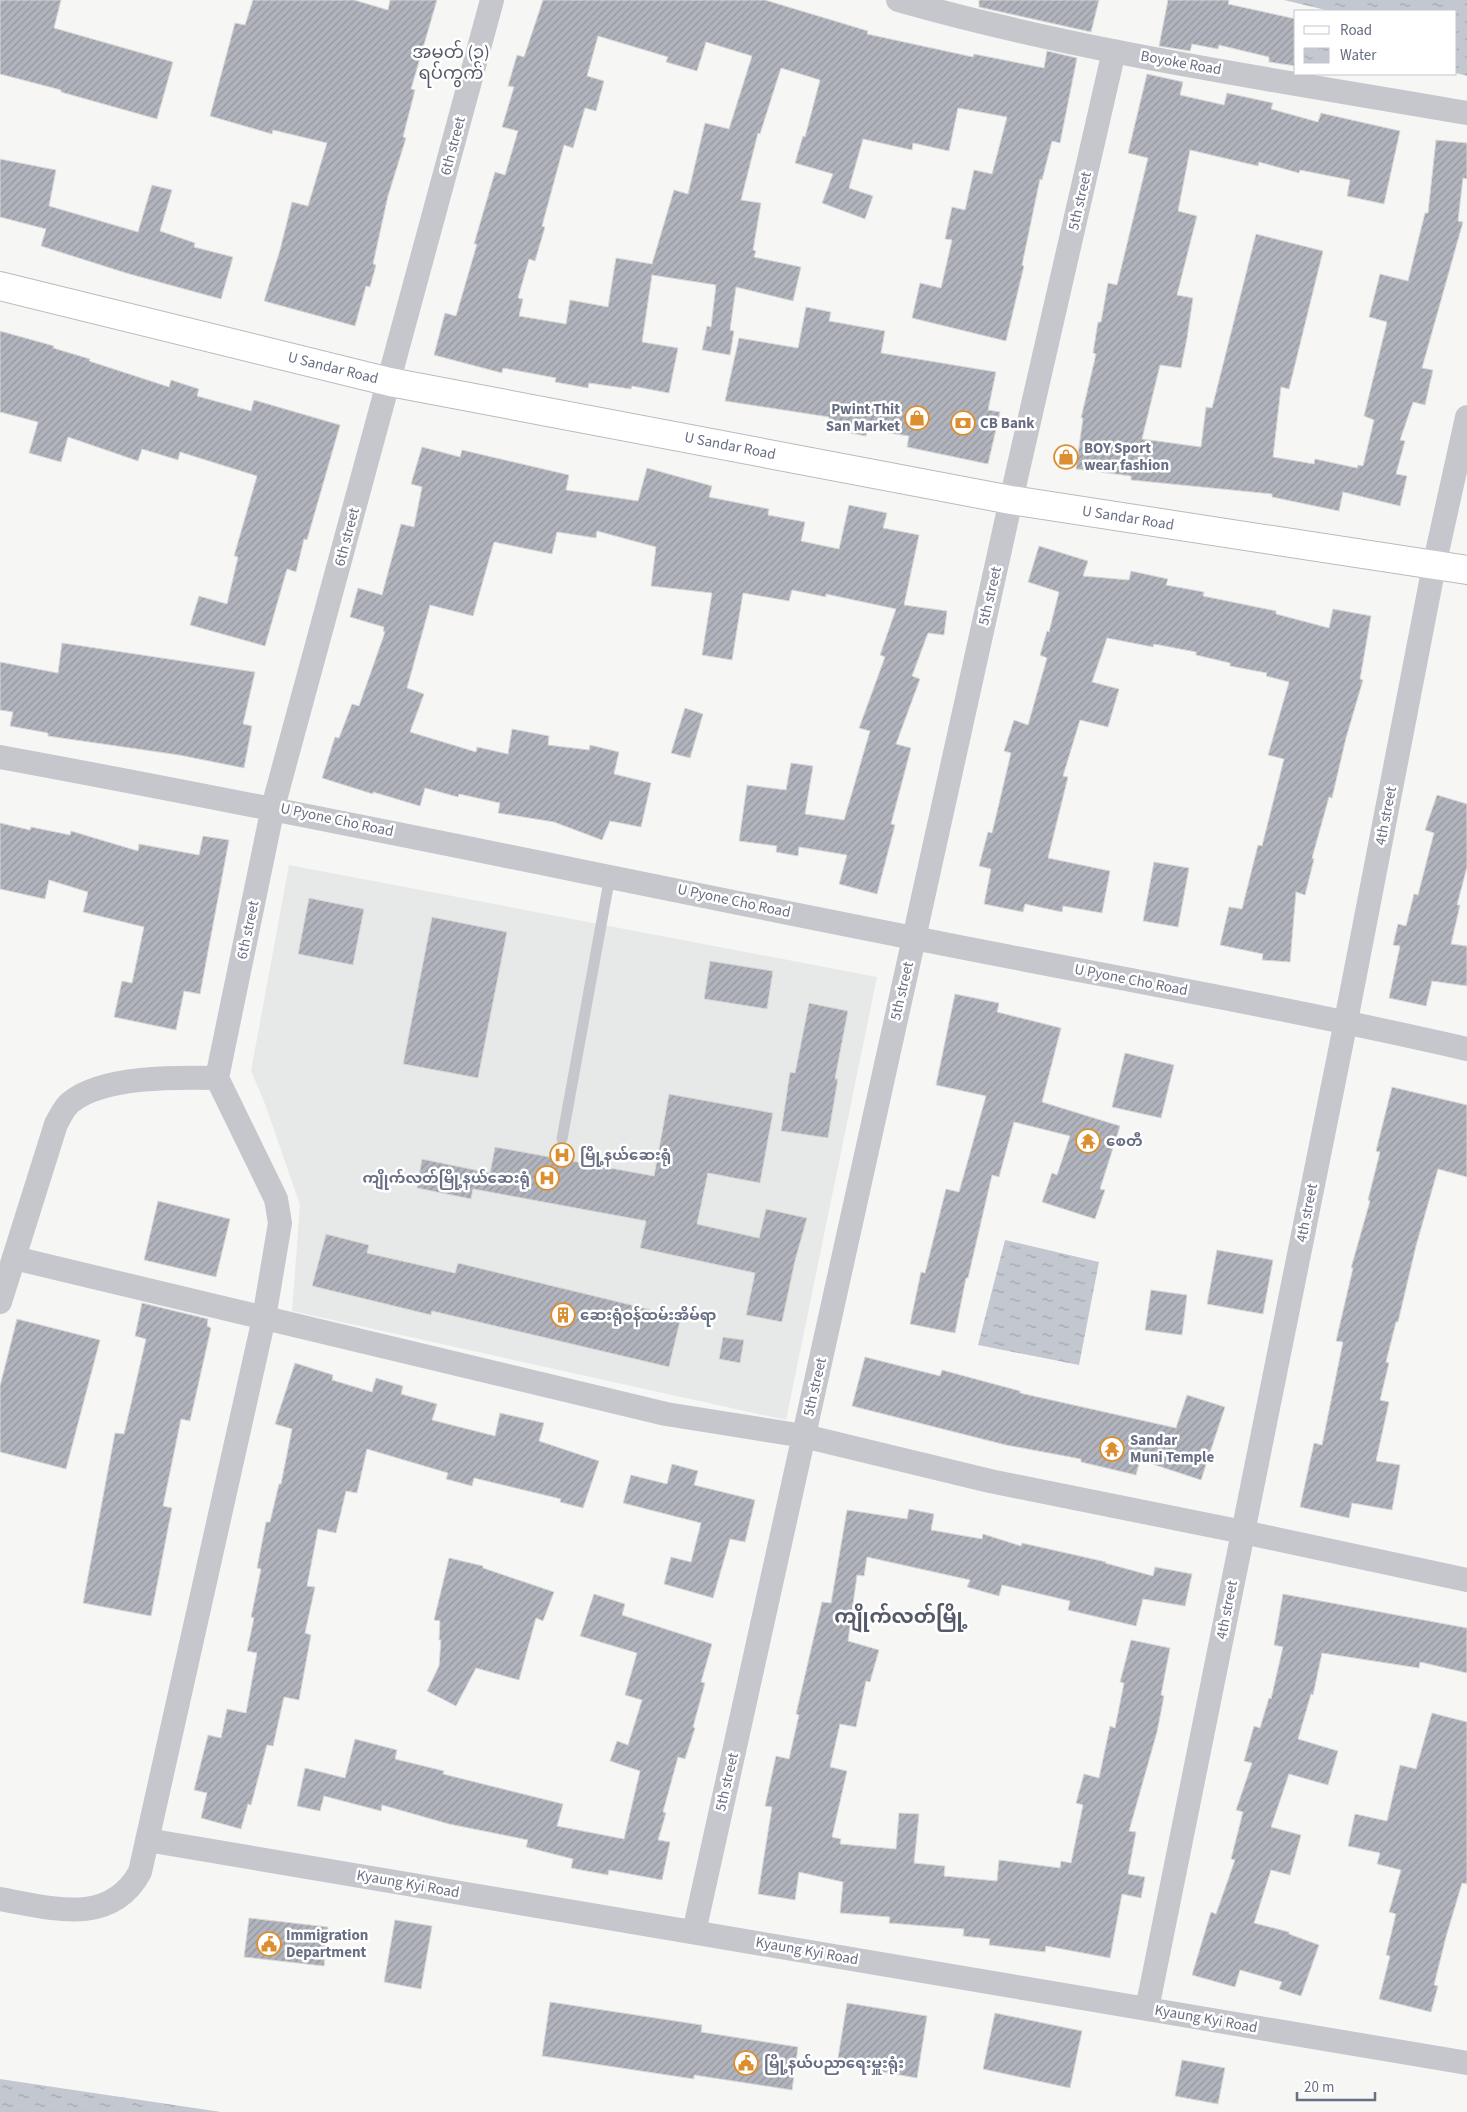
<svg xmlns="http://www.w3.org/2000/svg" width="1467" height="2112" font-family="'Source Sans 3','Noto Sans Myanmar',sans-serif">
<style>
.built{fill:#e7e8e8}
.water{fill:url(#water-ripples)}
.building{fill:url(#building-hatch);stroke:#d8d9d7;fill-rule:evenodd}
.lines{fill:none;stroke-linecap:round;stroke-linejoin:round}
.primary-casing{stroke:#b9babf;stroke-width:30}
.lane{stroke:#c6c7cc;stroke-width:11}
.street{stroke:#c6c7cc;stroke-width:24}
.primary{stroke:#fff;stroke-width:28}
.labels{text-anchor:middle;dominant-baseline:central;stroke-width:5;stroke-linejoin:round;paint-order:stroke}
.street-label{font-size:15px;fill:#686e84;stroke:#fff}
.poi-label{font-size:15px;font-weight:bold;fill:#686e84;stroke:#fff;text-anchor:start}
.quarter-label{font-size:18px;fill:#555a6a;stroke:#fff}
.district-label{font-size:20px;font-weight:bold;fill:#555a6a;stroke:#fff}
</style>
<defs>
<pattern id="water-ripples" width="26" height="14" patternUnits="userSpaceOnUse" patternTransform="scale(1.25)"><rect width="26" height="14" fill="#c3c8d0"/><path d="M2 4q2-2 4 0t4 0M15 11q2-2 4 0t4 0" fill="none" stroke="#a2a7ae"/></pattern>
<pattern id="building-hatch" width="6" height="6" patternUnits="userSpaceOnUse" patternTransform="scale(1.25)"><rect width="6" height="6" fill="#b1b4bc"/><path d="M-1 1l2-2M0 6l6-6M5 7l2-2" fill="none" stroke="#94979e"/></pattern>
</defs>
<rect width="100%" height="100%" fill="#f6f7f4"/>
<!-- built -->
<path class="built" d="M289,865L877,977L786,1420L292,1311L300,1205L265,1104L251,1071Z"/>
<!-- water -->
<path class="water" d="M1284,0H1467V76L1456,73V11H1330Z
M1005,1240L1099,1262L1079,1365L978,1345Z
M0,2079L221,2112H0Z"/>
<!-- building -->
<path class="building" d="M0,0H61L54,28L173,62L157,119L61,92V90L0,74Z
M253,0H354L388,10L390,0H437L411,89L415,90L403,137L406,138L388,196L373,264L376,265L370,287L366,286L355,326L264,301L280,250L292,202L308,206L327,143L273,130L272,134L210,116L235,23L245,25Z
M543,0H765L868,31L867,34L973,57L974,54L1044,68L1047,51L1077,58L1060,143L1052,141L1042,180L1040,179L1022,265L1024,266L1006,341L912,318L920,283L941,288L952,240L945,239L952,207L965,210L974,170L992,174L1007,117L958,108L949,151L913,143L912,150L863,139L849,188L873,196L865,219L822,203L833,174L795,163L803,136L805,137L820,80L781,68L760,134L758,133L741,200L761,203L753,250L756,251L754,257L801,267L793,301L736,287L730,330L734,331L730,355L702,350L707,326L711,327L716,285L652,275L642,342L678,348L669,393L632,386L631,389L589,383L588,388L555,382L556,378L503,368L502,373L434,355L445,313L456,316L477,244H474L495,172L505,175L518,131L502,127L514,87L508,86L517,55L524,57ZM598,36L668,57L666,62L697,71L706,42L752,56L729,129L705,123L688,194L674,190L652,264L616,258L608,307L570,300L566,324L519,316L523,299L518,298L529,259L535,261L545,227L542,226L564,145L573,148L585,108L596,111L604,81L587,76Z
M979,0H1099L1091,32L979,7Z
M1168,0H1229L1228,4L1296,19V66L1269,62V57L1219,45L1218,49L1192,44L1190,51L1159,46Z
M1147,74L1183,82L1180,95L1224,105L1227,93L1273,103L1271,109L1318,122L1321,113L1400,131L1384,204L1347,196L1350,180L1300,170L1299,173L1259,162L1258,166L1190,150L1178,211L1197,216L1177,295L1193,298L1187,338L1181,368L1160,365L1142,439L1201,447L1206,407L1212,408L1256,234L1323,251L1289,389L1281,387L1273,457L1314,464L1315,459L1357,468L1358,465L1363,466L1374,420L1364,416L1387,322L1369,317L1380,274L1408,281L1425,213H1428L1436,140L1467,143V179L1463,178L1458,221L1463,222L1422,368L1433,370L1425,405L1413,402L1400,440L1405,441L1396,474L1407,476L1400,506L1343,492L1339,511L1272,497V494L1131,480V476L1076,469L1083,418H1081L1096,354L1093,353L1098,322H1101L1108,283L1117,285L1148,158L1128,153Z
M0,159L56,170L49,206L138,232L152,185L172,190L160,231L195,243L194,247L233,257L221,299L126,273L41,246L46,229L0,217Z
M806,307L831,312L829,321L885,331L881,353L996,372L988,410L1000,412L988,464L907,447L909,436L868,430L866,436L827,429L829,417L725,401L739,338L798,348Z
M0,331L54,346L53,348L90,359L89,361L169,387L171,380L199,389L197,396L251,411L254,400L340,425L307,540L304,539L296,572L287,569L265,646L190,625L199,596L227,604L238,557L234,556L257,476L180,452L178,460L142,449L138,461L68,437L61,462L29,453L38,422L0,412Z
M422,447L460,457L462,450L569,475L566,490L638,501L647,468L712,486L709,497L769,509L768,515L805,522L801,541L839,549L849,505L887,513L883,528L919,535L904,605L947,611L944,635L928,633L912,676L920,679L896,744L911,748L891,824L895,825L877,894L839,884L847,855L799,847L798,856L776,852L777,846L739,841L747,785L786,790L791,763L813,766L805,814L844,820L870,731L859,728L885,657L880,655L896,609L826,594V597L792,590L789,601L743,593L732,660L702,655L712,593L651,586L656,547L597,531L596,538L557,532L552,554L494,542L473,616L430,605L407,688L424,694L410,732L476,752L477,747L508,754L512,729L549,736L548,745L589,750L590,745L619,752L614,774L651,783L641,827L610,821L602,840L554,822L498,813L500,803L459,794L458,797L425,788L420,806L373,792V794L322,778L335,737L339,738L352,704L359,706L385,632L383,631L384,627L350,617L358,588L382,595L401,524L414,527L422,487L411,484Z
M1039,546L1088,561L1083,576L1129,580L1131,571L1168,579L1166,585L1204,592L1203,596L1276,611V614L1329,628L1333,609L1371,616L1360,679L1363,680L1346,738L1332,798L1329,797L1312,858L1314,859L1305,895L1296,892L1290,962L1262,960L1263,954L1220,945L1229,907L1242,909L1258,845L1262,846L1284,759L1268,755L1289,682L1266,676L1267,673L1230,666V663L1196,655V652L1154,644L1153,647L1107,638L1092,682L1119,689L1108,727L1080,720L1063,776L1068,777L1048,858L1110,871L1102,913L1063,906L1062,912L1025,904L1023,912L984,904L991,869L979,866L988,832L992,833L1011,753L1004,751L1014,720L1028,725L1047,658L1040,655L1047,631L1049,632L1059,592L1028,582Z
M62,643L255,672L243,724L252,726L244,768L179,755L48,736V733L10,726L13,712L0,710V662L58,673Z
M685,708L703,714L690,758L671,753Z
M1437,795L1467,804V867L1457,905H1460L1451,944L1467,946V986L1432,981L1426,1006L1389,998L1400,946L1393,945L1398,924L1406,926L1414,894L1418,895L1434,833L1425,830Z
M0,823L30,830L31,827L70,835L71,831L138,851L139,844L199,855L203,836L229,840L200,994L184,991L176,1030L114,1017L122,981L132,983L144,927L83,912L88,892L49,880L45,899L0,889Z
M1154,862L1189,868L1178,927L1143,921Z
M309,898L364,909L353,965L298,954Z
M432,917L507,932L478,1078L403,1064Z
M710,961L773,971L767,1009L704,999Z
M955,994L999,1003L997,1012L1061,1028L1042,1102L1120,1126L1100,1189L1105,1190L1095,1219L1042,1202L1052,1173L1057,1175L1070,1136L1014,1122L999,1177L992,1175L968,1278H966L955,1333L910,1324L921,1272L925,1273L946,1189L959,1192L986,1096L936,1085Z
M809,1003L848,1011L835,1079H838L828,1138L781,1131L790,1072L795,1073Z
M1125,1053L1174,1065L1161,1118L1112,1107Z
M1392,1087L1467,1105V1177L1438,1169L1416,1246L1398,1322H1396L1386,1362L1389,1363L1380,1400L1389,1402L1376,1461L1400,1465L1392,1510L1352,1503L1349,1518L1300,1507L1314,1443L1322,1445L1343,1342L1336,1341L1353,1268H1351L1370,1201L1368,1200L1380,1152L1376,1151Z
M669,1094L773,1113L760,1183L708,1173L697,1224L759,1238L766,1209L807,1218L795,1261L782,1322L746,1315L755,1273L640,1248L646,1221L473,1189L471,1199L417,1188L422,1159L490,1173L495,1147L654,1176Z
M158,1201L230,1219L216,1277L144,1260Z
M326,1234L369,1245L367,1253L455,1273L458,1263L681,1317L669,1367L432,1311L431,1315L312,1286Z
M1217,1250L1273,1260L1263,1314L1207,1304Z
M1151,1290L1187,1295L1182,1335L1145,1330Z
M142,1303L208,1319L207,1326L211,1328L190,1421L181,1419L163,1506L172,1508L151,1616L83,1603L115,1433L124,1434L146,1339L135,1336Z
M17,1319L100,1340L66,1469L0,1452V1386Z
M723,1337L744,1340L740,1363L719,1359Z
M865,1357L940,1376L942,1370L1020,1391V1393L1176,1428L1187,1395L1225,1407L1201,1480L1140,1460L1136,1475L1081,1462V1459L1006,1445L852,1406Z
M295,1363L333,1375L332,1380L372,1392L376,1378L403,1386L401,1394L437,1404L432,1420L495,1436L500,1413L544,1423L539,1441L599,1461L583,1508L560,1502L561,1499L474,1478L472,1486L446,1479L448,1473L367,1449L357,1493L346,1491L336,1533L318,1529L307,1586L315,1587L305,1633L311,1635L299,1700L284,1697L273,1746L267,1745L251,1805L248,1804L241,1829L201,1818L207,1793L194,1790L208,1735L221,1738L227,1709L246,1713L257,1653L247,1651L254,1618L251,1617L261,1569L257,1568L266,1522H270L279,1484H281L292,1429L275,1424Z
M672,1464L698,1471L694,1485L755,1500L745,1542L730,1539L713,1598L664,1584L671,1557L691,1562L701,1523L623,1503L631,1475L667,1484Z
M909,1509L934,1514L931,1530L982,1539L983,1534L1021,1546L1022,1543L1106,1562L1105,1563L1153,1576L1155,1567L1192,1574L1185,1606L1143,1599L1136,1626L1068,1610L1070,1601L1002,1585L999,1596L967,1587L970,1580L867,1557L864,1576L857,1575L848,1641L879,1650L870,1682L866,1681L856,1727L840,1724L830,1767L847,1771L832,1837L841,1839L840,1844L896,1849L899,1813L919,1814L914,1863L945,1866L944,1876L997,1881L999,1860L1060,1868L1061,1861L1071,1863L1083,1805L1076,1803L1084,1774L1099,1778L1110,1726L1115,1728L1124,1683L1120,1682L1131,1640L1170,1648L1161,1695L1164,1696L1157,1732L1129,1831L1136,1832L1128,1874L1145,1877L1141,1898L1122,1894L1110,1958L1046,1946L1045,1952L989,1945L990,1939L963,1936L964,1929L889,1923L890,1917L840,1913L843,1882L799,1872L795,1900L758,1894L772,1807L765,1806L776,1756L789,1759L799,1715L796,1714L822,1602L831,1603L847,1510L907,1519Z
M449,1558L483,1566V1568L554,1592L543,1621L536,1618L519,1680L476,1668L456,1706L427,1691L439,1666L441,1640H439L440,1621L434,1620Z
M594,1594L625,1604L622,1615L712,1644L701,1682L705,1683L693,1727L695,1728L685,1759L678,1757L663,1812L666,1813L658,1840L670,1842L662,1880L609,1870L608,1875L571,1868L573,1859L526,1847L528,1840L449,1824L382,1805L381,1811L324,1796L320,1811L297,1806L305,1768L345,1778L355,1739L397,1750L395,1759L444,1771L443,1774L563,1804L557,1826L624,1839L640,1771L610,1761L617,1741L628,1745L642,1700L625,1695L637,1653L580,1636Z
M1283,1594L1467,1628V1673L1420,1662L1419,1668L1322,1653L1313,1695L1311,1694L1298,1739L1338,1751L1328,1785L1289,1774L1271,1827L1301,1835L1290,1875L1271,1870L1254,1923L1289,1932V1934L1319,1945L1301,1996L1279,1989L1282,1982L1240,1970L1235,1987L1192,1975L1211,1912L1216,1914L1235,1860L1231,1859L1243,1812L1236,1810L1252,1763L1244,1761L1254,1726L1260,1728L1269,1698L1271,1699L1283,1647L1274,1645Z
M1432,1713L1467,1722V1884L1462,1883L1446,1937L1434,1985L1438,1986L1431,2012L1379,1999L1390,1956L1386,1955L1396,1914L1389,1912L1401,1870L1377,1864L1380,1853L1348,1846L1355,1814L1387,1821L1400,1765L1416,1769Z
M249,1918L328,1927L324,1966L244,1957Z
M395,1920L432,1926L421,1989L384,1982Z
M550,2002L702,2025L701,2032L798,2047L792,2090L694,2075V2079L542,2056Z
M847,2003L927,2016L917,2078L837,2064Z
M995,2013L1082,2031L1070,2088L983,2069Z
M1182,2060L1225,2068L1218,2104L1175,2096Z"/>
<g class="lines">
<!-- primary casing -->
<g class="primary-casing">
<path id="primary" d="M0,286L390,382L1011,500L1467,570"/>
</g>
<!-- lane -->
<path class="lane" d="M562,1139L610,876"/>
<!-- street -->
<path class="street" d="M898,0C1084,53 1277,80 1467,113
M0,757C306,813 609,878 914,938C1099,975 1284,1007 1467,1049
M217,1078L273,807L492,0
M14,1258L666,1414L804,1436L990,1481L1243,1532L1467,1580
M0,1302L56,1124C60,1117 64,1107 71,1102C103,1076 177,1077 217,1078
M147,1840L1467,2063
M0,1899C51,1908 110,1927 140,1872L264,1318L280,1223L276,1199L217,1078
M694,1932L1011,500L1114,51
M1147,2009L1346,1021L1434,566L1467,417"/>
<!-- primary -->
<use href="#primary" class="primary"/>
</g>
<!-- icons -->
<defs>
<g id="shop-ring" transform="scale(1.25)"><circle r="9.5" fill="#fff" stroke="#dc8f30" stroke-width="1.5"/><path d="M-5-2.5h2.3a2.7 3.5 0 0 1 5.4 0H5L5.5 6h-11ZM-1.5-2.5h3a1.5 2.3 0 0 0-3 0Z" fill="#dc8f30"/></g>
<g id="bank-ring" transform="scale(1.25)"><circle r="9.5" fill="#fff" stroke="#dc8f30" stroke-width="1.5"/><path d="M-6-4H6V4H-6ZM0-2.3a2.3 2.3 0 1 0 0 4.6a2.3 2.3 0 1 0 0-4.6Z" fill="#dc8f30"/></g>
<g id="temple-ring" transform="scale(1.25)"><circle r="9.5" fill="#fff" stroke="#dc8f30" stroke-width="1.5"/><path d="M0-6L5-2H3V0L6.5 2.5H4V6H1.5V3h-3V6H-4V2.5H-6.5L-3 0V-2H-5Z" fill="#dc8f30"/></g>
<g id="hospital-ring" transform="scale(1.25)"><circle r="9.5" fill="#fff" stroke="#dc8f30" stroke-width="1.5"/><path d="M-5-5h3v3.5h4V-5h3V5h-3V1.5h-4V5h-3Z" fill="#dc8f30"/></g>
<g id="building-ring" transform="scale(1.25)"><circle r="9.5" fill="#fff" stroke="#dc8f30" stroke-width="1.5"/><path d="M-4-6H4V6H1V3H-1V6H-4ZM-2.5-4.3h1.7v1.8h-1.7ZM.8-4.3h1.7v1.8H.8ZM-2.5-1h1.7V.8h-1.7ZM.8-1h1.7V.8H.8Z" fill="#dc8f30"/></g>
<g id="civic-ring" transform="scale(1.25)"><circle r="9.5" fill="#fff" stroke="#dc8f30" stroke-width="1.5"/><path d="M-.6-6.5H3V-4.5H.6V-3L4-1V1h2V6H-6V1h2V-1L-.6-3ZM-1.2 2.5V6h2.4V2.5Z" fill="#dc8f30"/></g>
</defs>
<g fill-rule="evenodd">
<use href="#shop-ring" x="917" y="418"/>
<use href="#bank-ring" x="963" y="423"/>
<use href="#shop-ring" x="1066" y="457"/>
<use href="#temple-ring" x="1088" y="1141"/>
<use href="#hospital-ring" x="562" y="1155"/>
<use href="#hospital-ring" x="547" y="1178"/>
<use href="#building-ring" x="563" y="1315"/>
<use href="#temple-ring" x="1112" y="1449"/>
<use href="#civic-ring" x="269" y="1944"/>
<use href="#civic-ring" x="746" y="2063"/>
</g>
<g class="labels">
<!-- street labels -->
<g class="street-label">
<text transform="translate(1181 63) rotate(10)">Boyoke Road</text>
<text transform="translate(453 146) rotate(-75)">6th street</text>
<text transform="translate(1080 201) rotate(-77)">5th street</text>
<text transform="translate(333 368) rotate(14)">U Sandar Road</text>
<text transform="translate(730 446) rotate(11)">U Sandar Road</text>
<text transform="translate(1128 518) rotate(9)">U Sandar Road</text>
<text transform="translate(347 537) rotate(-75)">6th street</text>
<text transform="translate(990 596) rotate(-77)">5th street</text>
<text transform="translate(1386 816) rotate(-79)">4th street</text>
<text transform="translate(337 820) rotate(12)">U Pyone Cho Road</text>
<text transform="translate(734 901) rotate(12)">U Pyone Cho Road</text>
<text transform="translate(248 930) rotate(-78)">6th street</text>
<text transform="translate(1131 980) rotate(11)">U Pyone Cho Road</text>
<text transform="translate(902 991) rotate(-77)">5th street</text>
<text transform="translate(1307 1213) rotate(-79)">4th street</text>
<text transform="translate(815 1387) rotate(-77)">5th street</text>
<text transform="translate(1227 1610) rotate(-79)">4th street</text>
<text transform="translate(727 1782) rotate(-77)">5th street</text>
<text transform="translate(408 1884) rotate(10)">Kyaung Kyi Road</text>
<text transform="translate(807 1951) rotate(10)">Kyaung Kyi Road</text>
<text transform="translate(1206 2019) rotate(10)">Kyaung Kyi Road</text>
</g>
<!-- poi labels -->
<g class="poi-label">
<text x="900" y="409" text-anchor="end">Pwint Thit<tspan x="900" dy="17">San Market</tspan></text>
<text x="980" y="423">CB Bank</text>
<text x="1084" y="448">BOY Sport<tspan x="1084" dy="17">wear fashion</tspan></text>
<text x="1106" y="1141">စေတီ</text>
<text x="580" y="1155">မြို့နယ်ဆေးရုံ</text>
<text x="530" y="1178" text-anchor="end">ကျိုက်လတ်မြို့နယ်ဆေးရုံ</text>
<text x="580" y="1315">ဆေးရုံဝန်ထမ်းအိမ်ရာ</text>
<text x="1130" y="1440">Sandar<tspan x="1130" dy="17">Muni Temple</tspan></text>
<text x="286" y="1935">Immigration<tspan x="286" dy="17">Department</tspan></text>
<text x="764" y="2063">မြို့နယ်ပညာရေးမှူးရုံး</text>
</g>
<!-- quarter labels -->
<g class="quarter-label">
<text x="451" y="52">အမှတ် (၃)<tspan x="451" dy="21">ရပ်ကွက်</tspan></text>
</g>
<!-- district labels -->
<g class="district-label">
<text x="901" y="1617">ကျိုက်လတ်မြို့</text>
</g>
</g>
<!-- legend -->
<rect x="1294" y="10" width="162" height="65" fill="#ffffff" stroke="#c3c5ce"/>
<rect x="1304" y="26" width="25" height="8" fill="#ffffff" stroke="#c3c5ce"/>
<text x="1340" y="35" font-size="15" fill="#686e84">Road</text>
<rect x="1304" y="48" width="25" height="15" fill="url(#water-ripples)" stroke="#c3c5ce"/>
<text x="1340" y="60" font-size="15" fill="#686e84">Water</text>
<!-- scale -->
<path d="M1297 2092v8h78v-8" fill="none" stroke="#686e84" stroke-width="2.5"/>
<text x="1304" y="2092" font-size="15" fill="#686e84" stroke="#ffffff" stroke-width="4" paint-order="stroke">20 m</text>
</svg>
